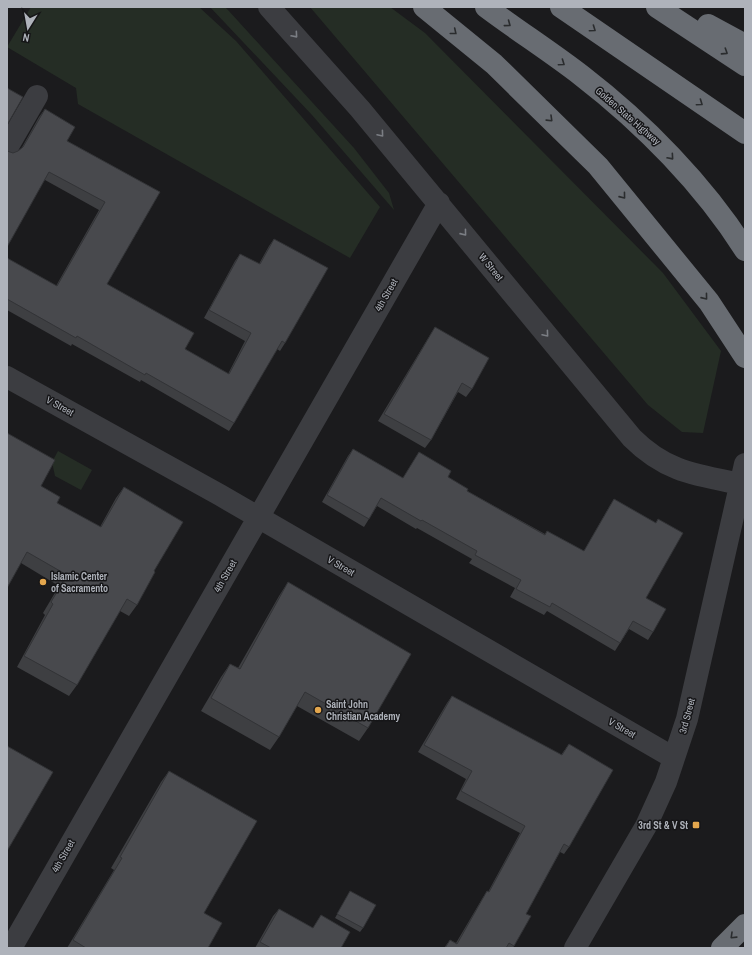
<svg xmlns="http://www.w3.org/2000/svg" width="752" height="955" font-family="'Archivo Narrow',sans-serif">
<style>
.green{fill:#252d25}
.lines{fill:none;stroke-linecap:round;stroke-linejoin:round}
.minor{stroke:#3c3d41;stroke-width:22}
.highway{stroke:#686c72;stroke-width:22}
.wall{fill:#3e3f42}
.building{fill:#48494d;stroke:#323336}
.oneway{stroke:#2a2c2e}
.oneway2{stroke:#7b7e84}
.poi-dot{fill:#e3a64d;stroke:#161618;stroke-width:1.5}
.labels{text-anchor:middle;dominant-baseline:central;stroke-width:3;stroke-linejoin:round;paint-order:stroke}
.street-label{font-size:10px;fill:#afb3bb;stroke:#161618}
.poi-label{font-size:10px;font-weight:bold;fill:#afb3bb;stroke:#161618;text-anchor:start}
</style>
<rect width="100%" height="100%" fill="#1b1b1d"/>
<!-- green -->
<path class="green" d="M31,7H199L236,41L380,207L350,258L78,104L76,88L7,47Z
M210,7H225L228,10L354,148L389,193L394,210L312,115Z
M310,7H390L425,33L663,273L721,351L703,433L682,432L648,405Z
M58,451L92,470L81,490L55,476L52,462Z"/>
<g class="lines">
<!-- minor -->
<path class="minor" d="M269,7L360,109L632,438C666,472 696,475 741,484
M7,148L37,96
M7,377L220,495L674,758
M11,948L439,203
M575,948L646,826L666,782L687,719L745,464"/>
<!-- highway -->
<path class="highway" d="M424,7L494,64L598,166L709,302L745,357
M486,7C518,31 551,52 582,76C643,123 704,185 745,250
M561,7L745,133
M657,7L745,65
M708,25L745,45
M722,948L745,925"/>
</g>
<!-- wall -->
<path class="wall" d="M45,109L67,141L160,192L107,284L185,349L228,374L245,341L204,318L235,261L240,254L259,264L269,246L274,239L285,343L280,351L277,349L234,423L229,431L141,380L140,382L72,344L71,346L7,310V258L56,286L99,210L45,180L13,153L18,151L21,149L39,117Z
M435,327L472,389L466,397L458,392L431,440L425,448L378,421L430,335Z
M353,449L403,478L419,452L448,477L467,491L545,534L547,531L584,551L609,507L614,499L656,523L658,519L646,598L653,632L648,640L629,629L620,643L615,651L547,611L544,615L510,597L515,588L469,563L472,559L417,528L416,529L377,506L364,527L322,502L348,456Z
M41,486L57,503L100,527L116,498L124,487L154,571L137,605L129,616L120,611L77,685L69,696L17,667L45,615L43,613L59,586L21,563Z
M288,582L368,728L359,741L297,706L279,737L270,750L201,711L221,677L230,664L238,668L279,596Z
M452,696L561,755L569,744V847L564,854L560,852L526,914L514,946L513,948H444L450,940L456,943L482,899L487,891L488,892L520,833L456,799L466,779L418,752L447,703Z
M169,771L204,913L208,948H67L114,870L111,868L161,782Z
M350,891L363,928L360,932L335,918Z
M279,909L313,928L321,915L341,948H255L273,916Z"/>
<!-- building -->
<path class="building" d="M7,88L23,97L7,125Z
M45,109L75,127L67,141L160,192L107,284L194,333L185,349L229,374L251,333L209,310L240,254L260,264L274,239L328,268L285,343L282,341L234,423L146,373L145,375L77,336L76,338L7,299V258L57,286L105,202L49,172L7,247V151L13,153L18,151L23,147Z
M435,327L489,358L472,389L462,383L431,440L384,414Z
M7,433L55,460L41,486L60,497L57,503L101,527L124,487L183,522L154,571L155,572L137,605L127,599L77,685L24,656L53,604L51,602L67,575L27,552L7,588Z
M353,449L403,478L419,452L451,471L448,477L468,489L467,491L545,535L547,531L584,551L614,499L656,523L658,519L683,533L646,598L666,609L653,632L633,621L620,643L552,603L550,607L516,589L521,580L475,555L477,551L422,520L421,521L381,498L369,519L327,495Z
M288,582L411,654L368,728L305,692L279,737L211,698L230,664L240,669Z
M452,696L562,755L569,744L613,770L569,847L564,844L526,914L531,916L514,946L509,943L506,948H445L450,940L457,944L487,891L489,892L525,826L461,791L472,771L424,745Z
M7,746L53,772L7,851Z
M169,771L257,821L204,913L222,923L208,948H86L73,940L122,858L120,857Z
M350,891L376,905L363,928L337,914Z
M279,909L313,928L321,915L350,932L341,948H271L260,942Z"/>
<!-- one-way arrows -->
<defs><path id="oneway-chevron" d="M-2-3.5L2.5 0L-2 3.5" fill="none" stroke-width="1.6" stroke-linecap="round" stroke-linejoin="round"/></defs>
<g class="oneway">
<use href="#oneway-chevron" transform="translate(508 24) rotate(37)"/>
<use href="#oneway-chevron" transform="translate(593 29) rotate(35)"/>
<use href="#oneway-chevron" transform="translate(454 32) rotate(39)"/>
<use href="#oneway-chevron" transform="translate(725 52) rotate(33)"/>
<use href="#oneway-chevron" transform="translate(562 63) rotate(35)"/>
<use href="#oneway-chevron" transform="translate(700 103) rotate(35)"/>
<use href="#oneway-chevron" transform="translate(550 119) rotate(44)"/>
<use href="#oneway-chevron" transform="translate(671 157) rotate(49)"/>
<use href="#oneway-chevron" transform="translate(623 196) rotate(51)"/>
<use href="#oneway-chevron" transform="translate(705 297) rotate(51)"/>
<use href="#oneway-chevron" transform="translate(733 936) rotate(136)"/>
</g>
<g class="oneway2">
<use href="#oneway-chevron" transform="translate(295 35) rotate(49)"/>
<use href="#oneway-chevron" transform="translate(381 134) rotate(50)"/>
<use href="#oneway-chevron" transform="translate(464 233) rotate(51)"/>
<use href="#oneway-chevron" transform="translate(546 334) rotate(50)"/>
</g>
<!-- markers -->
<g class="poi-dot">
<circle cx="43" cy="582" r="4"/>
<circle cx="318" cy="710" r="4"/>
<rect x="692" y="821" width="8" height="8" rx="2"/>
</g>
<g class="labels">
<!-- street labels -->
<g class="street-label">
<text transform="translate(628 116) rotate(41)">Golden State Highway</text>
<text transform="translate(491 267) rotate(51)">W Street</text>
<text transform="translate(386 295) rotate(-60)">4th Street</text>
<text transform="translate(60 406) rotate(29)">V Street</text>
<text transform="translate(341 566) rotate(30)">V Street</text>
<text transform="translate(225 576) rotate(-60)">4th Street</text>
<text transform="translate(687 716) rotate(-75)">3rd Street</text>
<text transform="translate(622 728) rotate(30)">V Street</text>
<text transform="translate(63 856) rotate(-60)">4th Street</text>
</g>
<!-- poi labels -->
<g class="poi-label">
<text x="51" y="576">Islamic Center<tspan x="51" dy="12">of Sacramento</tspan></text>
<text x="326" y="704">Saint John<tspan x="326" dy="12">Christian Academy</tspan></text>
<text x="688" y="825" text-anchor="end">3rd St &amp; V St</text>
</g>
</g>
<!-- border -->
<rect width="752" height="955" fill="none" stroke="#afb3bb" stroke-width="16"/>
<!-- north arrow -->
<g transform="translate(28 28) rotate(191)" stroke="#161618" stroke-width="3" paint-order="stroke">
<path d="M0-3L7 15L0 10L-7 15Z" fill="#afb3bb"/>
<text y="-6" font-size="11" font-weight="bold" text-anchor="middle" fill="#afb3bb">N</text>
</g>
</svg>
